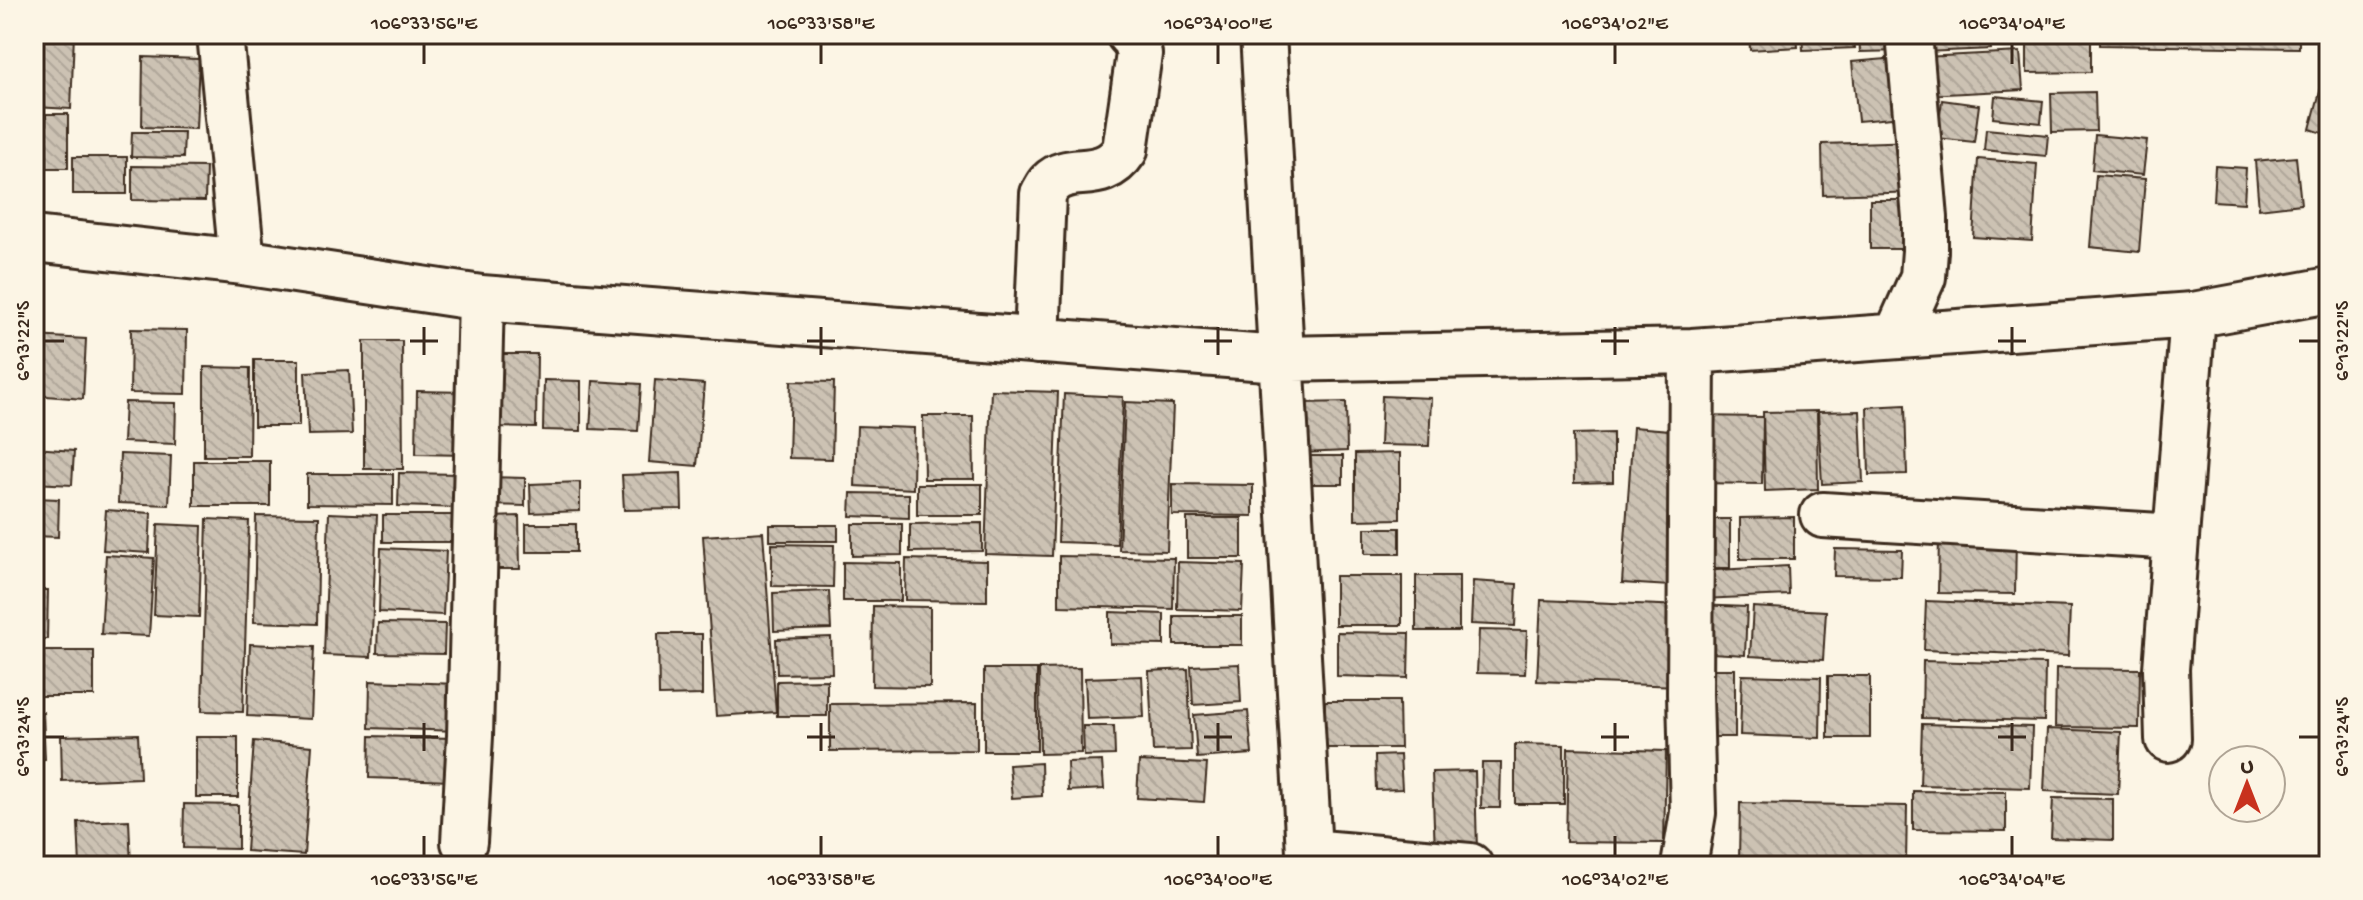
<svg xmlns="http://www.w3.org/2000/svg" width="2363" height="900" font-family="'Gochi Hand',sans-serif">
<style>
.building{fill:url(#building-back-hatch);stroke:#3b2a1e;stroke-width:2}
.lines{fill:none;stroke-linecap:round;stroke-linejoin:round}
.minor-casing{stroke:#3b2a1e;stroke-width:50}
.minor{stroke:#fcf5e5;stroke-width:44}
.ticks{fill:none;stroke:#3b2a1e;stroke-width:3}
.neatline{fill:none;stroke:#3b2a1e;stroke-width:3}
.ticks-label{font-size:20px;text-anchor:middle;fill:#3b2a1e}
</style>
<defs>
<pattern id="building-back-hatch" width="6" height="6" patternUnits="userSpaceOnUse" patternTransform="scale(2)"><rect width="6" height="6" fill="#ccc2b3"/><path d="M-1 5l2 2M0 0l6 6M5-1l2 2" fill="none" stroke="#b0a79a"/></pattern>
</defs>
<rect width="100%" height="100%" fill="#fcf5e5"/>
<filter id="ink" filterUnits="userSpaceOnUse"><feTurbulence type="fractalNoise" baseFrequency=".0125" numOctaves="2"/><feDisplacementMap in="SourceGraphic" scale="16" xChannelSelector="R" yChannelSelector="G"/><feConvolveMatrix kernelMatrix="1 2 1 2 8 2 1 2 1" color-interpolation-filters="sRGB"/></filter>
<g filter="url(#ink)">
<!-- building -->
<path class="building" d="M34,34H74L71,109L34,107Z
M1749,34H1797L1798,47L1750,50Z
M1802,34H1854L1855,48L1803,50Z
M1859,34H1901L1902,51L1860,52Z
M1923,34H1990L1991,49L1924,52Z
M2027,34H2091V72L2027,73Z
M2100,34H2299V48L2100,45Z
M2020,52L2023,90L1926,95L1924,57Z
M143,57L199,59L196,129L142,127Z
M1898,58L1903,117L1858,121L1852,62Z
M2329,58V135L2310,129Z
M2095,92L2096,131L2052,132L2051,93Z
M1995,96L2043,101L2041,123L1993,118Z
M1942,100L1979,105L1974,142L1937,138Z
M46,114H68V168H47Z
M34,123H43V177L34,176Z
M1986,129L2048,135L2046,156L1984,150Z
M132,132H184L183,158L131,157Z
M2095,135L2147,140L2143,175L2092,170Z
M1918,141L1920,192L1823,195L1822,144Z
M73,157H127V194H73Z
M2296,157L2301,204L2259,209L2255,161Z
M1978,159L2037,164L2032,241L1973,237Z
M132,166L206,167L205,201L132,200Z
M2215,166L2246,168L2244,203L2213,201Z
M2096,175L2145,179L2139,252L2090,247Z
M1870,200H1910L1911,249H1870Z
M131,329L187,330L186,394L130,393Z
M34,336L86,339L83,399L34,395Z
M364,341H402L403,469H364Z
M493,354H537L536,428L491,427Z
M254,360H299V426H254Z
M204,367L250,368L249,456H204Z
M349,370L352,434L308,435L305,372Z
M544,380L581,381V431L543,430Z
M655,380L704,384L697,466L649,462Z
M593,381L641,384L638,431L590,429Z
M791,381L834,382L832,459L789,458Z
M991,390L1058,392L1052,556L985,554Z
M417,391L467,392L466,455L416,454Z
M1064,394L1123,397L1117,544L1058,542Z
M1382,396L1431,398L1429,446L1380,445Z
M125,402L176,403L175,444L123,442Z
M1125,402L1173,404L1167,551L1119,550Z
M1346,402L1347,451L1302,453L1301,403Z
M1905,405L1907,474L1869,475L1867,407Z
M1817,411L1818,489L1765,491L1763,412Z
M1860,411L1863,482L1822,484L1818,412Z
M923,416H973L974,479H924Z
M1697,416L1763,417L1762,484L1696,483Z
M857,426L914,428L913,489L855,486Z
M1633,427L1682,431L1670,586L1622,583Z
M1613,433V482L1574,483L1573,434Z
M34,448L74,451L72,485L34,483Z
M1400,453V519L1355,520V454Z
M120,454L171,456L169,505L118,503Z
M1295,456H1343V484H1295Z
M194,461H270V506H194Z
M399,473L464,474L463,508L398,506Z
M681,473L682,509L624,510L622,475Z
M307,474H393V505L307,504Z
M486,477L525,478V506L485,505Z
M580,482V511L531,513L530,484Z
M917,484H982V515H917Z
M1172,484L1253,485V516L1172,515Z
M851,493L909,494V518L850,516Z
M34,498L59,499L58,537L34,536Z
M106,510L151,513L149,553L103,550Z
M329,513L377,515L371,657L324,655Z
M383,515H452V542H383Z
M256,516L319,517L317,624L254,622Z
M519,516L520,569H493L492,517Z
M1794,517V559H1740V518Z
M1187,518H1242V558H1187Z
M207,519L249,521L243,712L202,711Z
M1696,519H1730V568H1696Z
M982,523V551L910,552V524Z
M158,524L202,526L199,617L154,615Z
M526,524H576V552H526Z
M852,524H902V555L852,556Z
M770,525H838V541H770Z
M1365,528H1400V554H1365Z
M763,532L776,712L716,716L703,536Z
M1939,536H2016L2015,594L1938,593Z
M772,544L834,545L833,587L772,586Z
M381,548L446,551L443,615L379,612Z
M1835,549L1902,550L1901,577L1834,576Z
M106,555L154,558L149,636L101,634Z
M1059,556L1174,558L1173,609L1059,606Z
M906,559L987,561V601L905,600Z
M843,562L901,563V601H843Z
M1178,562L1244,564L1242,611L1177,609Z
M1788,566L1789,595L1702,599L1700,571Z
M1335,576H1402V625H1335Z
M1416,576H1459V631H1416Z
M1473,581L1517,584L1515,626L1471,624Z
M34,590H48L47,639H34Z
M829,591L831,629L774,631L773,593Z
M1541,600L1683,606L1680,686L1537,681Z
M1926,601L2070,607L2068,656L1924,650Z
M1696,605L1747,607L1745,655L1694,652Z
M873,606L930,607V687L872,686Z
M1753,607L1826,611L1823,660L1750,656Z
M1110,612L1164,614V645L1110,644Z
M1174,616H1242V645H1174Z
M378,623L445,624L444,654L377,653Z
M1479,630L1527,631L1525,674L1477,673Z
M1337,632L1409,633L1408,678L1337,676Z
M658,634H702V695L659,696Z
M831,637L832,673L777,674L776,639Z
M250,644L314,647L311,719L247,716Z
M34,651H94V696H34Z
M1923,661L2045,664L2044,721L1922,718Z
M1239,664L1241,702L1193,705L1191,666Z
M1080,668L1081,753L1040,754L1039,669Z
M2056,668L2140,669L2139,728L2055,727Z
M984,669H1037V751H984Z
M1188,669L1191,750L1153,751L1149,671Z
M1695,669H1735V737H1695Z
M1742,675L1821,677L1820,738L1740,735Z
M1142,676L1144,717L1087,719L1085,678Z
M1828,676H1870V738H1828Z
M827,680V716H777V681Z
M370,681L459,684L458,731L369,728Z
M1325,701H1399L1400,748H1325Z
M977,703V750L830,751V704Z
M1248,711L1252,754L1197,758L1194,715Z
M34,712H43L45,759L34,760Z
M1922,724L2032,727L2030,788L1920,785Z
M1083,726H1114L1115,755L1084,756Z
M2047,729L2121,732L2118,794L2044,791Z
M138,734L140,778L62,781L61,736Z
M370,736L453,738L451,781L369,778Z
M196,737H238V797H196Z
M254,741L312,746L304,855L246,851Z
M1515,744L1564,745V804H1515Z
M1568,748L1666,751L1664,843L1566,842Z
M1400,755L1402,789L1376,790L1375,756Z
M1102,761L1104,789L1068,791L1067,762Z
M1139,761L1207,764L1204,802L1137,798Z
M1041,763L1042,796L1012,798L1009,765Z
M1482,763H1501L1500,808H1481Z
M1475,771L1477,851L1435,852L1432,772Z
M1913,791L2006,792V831L1913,830Z
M2053,798L2113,799V840L2051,838Z
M1740,803L1907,806L1906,863L1739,861Z
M184,804L238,805V849L183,848Z
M129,820L131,866H80L78,822Z"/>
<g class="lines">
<!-- minor casing -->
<g class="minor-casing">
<path id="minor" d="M220,34L242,262
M1263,34L1309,852L1470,866
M34,239L242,262L481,298L1280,359L1692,351L2193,315L2329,290
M1897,335L1923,277L1925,251V218L1909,34
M1037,341L1043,194C1045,191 1047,186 1050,183C1070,162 1102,185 1125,150L1139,54L1135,40L1129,34
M1823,515L2176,537
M2168,739L2166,669L2193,315
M464,842L470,736L481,298
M1684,866L1693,813L1690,694L1692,351"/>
</g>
<!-- minor -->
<use href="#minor" class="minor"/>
</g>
</g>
<!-- ticks -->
<path class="ticks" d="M424,44V64M821,44V64M1218,44V64M1615,44V64M2012,44V64M424,327V355M821,327V355M1218,327V355M1615,327V355M2012,327V355M44,341H64M410,341H438M807,341H835M1204,341H1232M1601,341H1629M1998,341H2026M2299,341H2319M424,723V751M821,723V751M1218,723V751M1615,723V751M2012,723V751M44,737H64M410,737H438M807,737H835M1204,737H1232M1601,737H1629M1998,737H2026M2299,737H2319M424,836V856M821,836V856M1218,836V856M1615,836V856M2012,836V856"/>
<!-- margin -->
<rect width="2363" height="900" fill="none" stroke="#fcf5e5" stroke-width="88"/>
<!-- north arrow -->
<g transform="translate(2247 784)"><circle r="38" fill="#fcf5e5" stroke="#afa495" stroke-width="2"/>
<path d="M0-6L14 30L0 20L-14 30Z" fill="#c8321e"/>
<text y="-12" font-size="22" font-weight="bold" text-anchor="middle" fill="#3b2a1e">U</text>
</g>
<rect x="44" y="44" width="2275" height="812" class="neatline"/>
<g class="ticks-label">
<text x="424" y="29">106°33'56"E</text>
<text x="821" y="29">106°33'58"E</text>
<text x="1218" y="29">106°34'00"E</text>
<text x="1615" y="29">106°34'02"E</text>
<text x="2012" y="29">106°34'04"E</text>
<text transform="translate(22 341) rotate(-90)" y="7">6°13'22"S</text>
<text transform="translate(2341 341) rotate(-90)" y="7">6°13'22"S</text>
<text transform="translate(22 737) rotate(-90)" y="7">6°13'24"S</text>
<text transform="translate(2341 737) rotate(-90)" y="7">6°13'24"S</text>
<text x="424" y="885">106°33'56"E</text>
<text x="821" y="885">106°33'58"E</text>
<text x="1218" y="885">106°34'00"E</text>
<text x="1615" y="885">106°34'02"E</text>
<text x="2012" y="885">106°34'04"E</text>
</g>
</svg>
